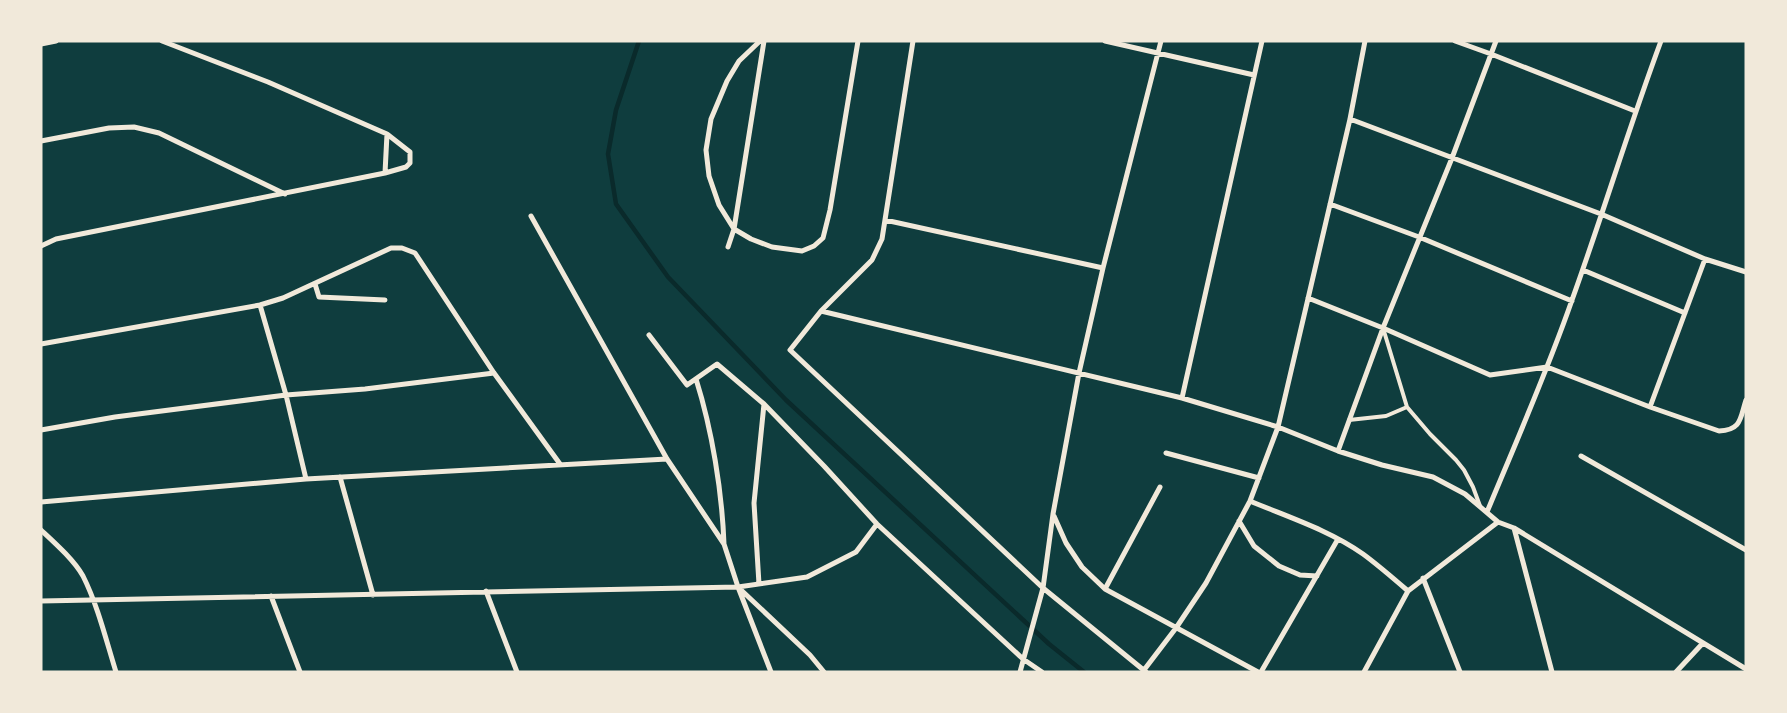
<svg xmlns="http://www.w3.org/2000/svg" width="1787" height="713" font-family="'Alegreya Sans',sans-serif">
<style>
.lines{fill:none;stroke-linecap:round;stroke-linejoin:round}
.stream{stroke:#0a2a2b;stroke-width:4.5}
.service{stroke:#f1e9da;stroke-width:4}
.minor{stroke:#f1e9da;stroke-width:5}
</style>
<rect width="100%" height="100%" fill="#0f3d3e"/>
<g class="lines">
<!-- stream -->
<path class="stream" d="M639,41L616,110L608,154L616,204L668,277L786,400L1049,644L1084,672"/>
<!-- service -->
<path class="service" d="M1383,328L1407,407L1430,434L1456,460L1464,470L1473,487L1480,506
M1349,420L1386,416L1407,407"/>
<!-- minor -->
<path class="minor" d="M760,41L739,61L727,81L711,119L706,150L709,176L719,205L734,229L751,239L772,247L802,251L814,246L823,238L830,210L858,41
M913,41L882,239L872,260L821,311L790,350L1043,588L1146,672
M1105,41L1254,75
M1455,41L1491,54L1635,111
M41,44L56,41
M1350,119L1601,214L1705,259L1746,272
M41,141L109,128L134,127L159,133L285,194
M385,173L387,134
M1330,204L1419,237L1572,301
M531,216L667,459L724,544L738,587L771,672
M885,220L1103,268
M41,246L56,239L385,173L406,167L410,163V152L387,134L268,82L162,41
M728,247L734,229L764,41
M1583,270L1685,313
M315,284L319,297L385,300
M1308,298L1383,328L1490,375L1547,367L1650,407L1719,431C1742,430 1740,418 1746,400
M260,305L286,395L306,479
M821,311L1182,398L1278,427L1338,451L1382,465L1433,477L1465,494L1498,522L1514,528L1746,669
M649,335L687,385L717,364L764,404L824,466L877,524L1023,659L1042,672
M41,344L260,305L283,298L391,248H402L415,253L494,373L560,464
M696,379C712,430 722,491 724,544
M1182,398L1262,41
M1650,407L1705,259
M41,430L115,417L286,395L365,389L494,373
M1338,451L1383,328L1452,158L1496,41
M1166,453L1259,478
M1581,456L1746,550
M340,477L373,595
M1250,501C1288,517 1329,530 1363,554C1378,565 1393,578 1408,591
M41,502L306,479L667,459
M1487,512C1516,442 1547,372 1572,300C1603,214 1629,127 1661,41
M1054,516L1066,543L1082,567L1105,589L1258,672
M1239,521L1254,546L1279,566L1300,575L1317,576
M1514,528L1552,672
M41,530C55,543 74,560 83,576C98,606 106,640 116,672
M1423,578L1460,672
M759,584L754,503L764,404
M740,589L810,655L824,672
M1105,589L1160,487
M486,591L517,672
M271,596L300,672
M41,601L738,587L807,577L856,552L877,524
M1144,670L1176,628L1206,583L1250,501L1278,427L1350,119L1365,41
M1020,672L1043,588L1053,514L1079,373L1103,268L1161,41
M1261,672L1338,539
M1364,672L1408,591L1498,522
M1676,672L1703,643"/>
</g>
<!-- border -->
<rect width="1787" height="713" fill="none" stroke="#f1e9da" stroke-width="85"/>
</svg>
